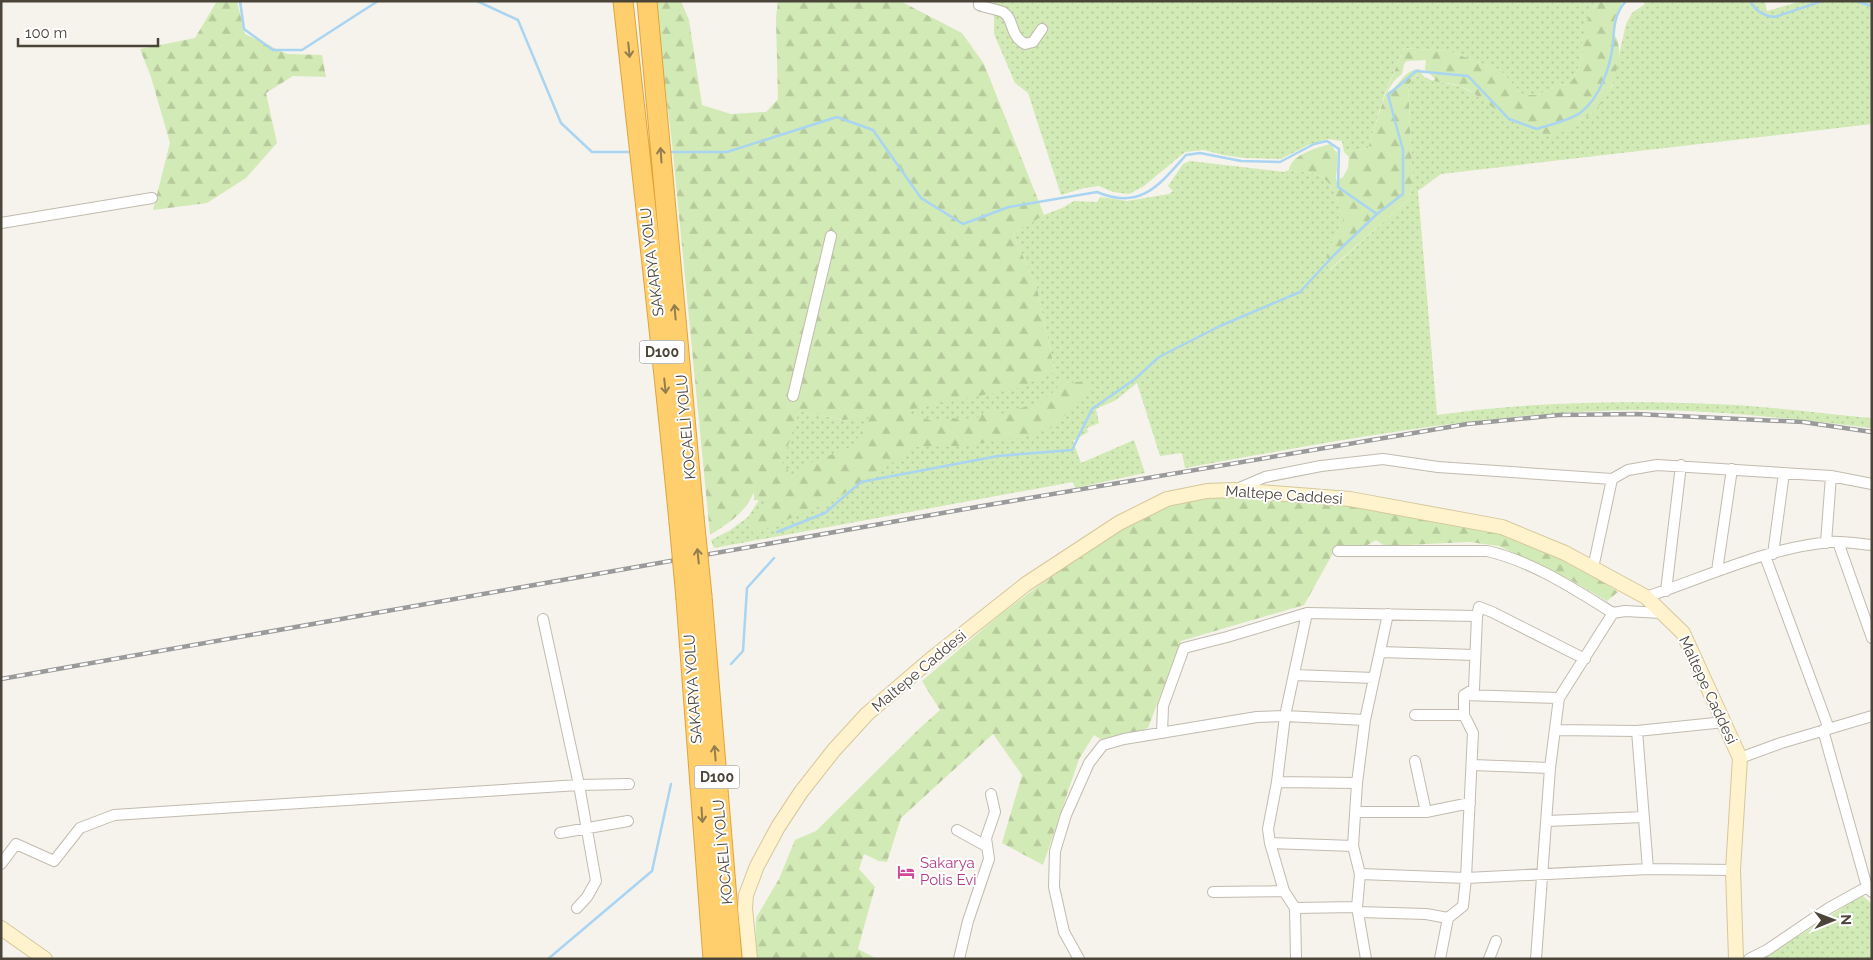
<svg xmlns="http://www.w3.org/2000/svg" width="1873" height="960" font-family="Raleway,sans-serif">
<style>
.grass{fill:url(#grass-dots)}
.forest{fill:url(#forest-firs);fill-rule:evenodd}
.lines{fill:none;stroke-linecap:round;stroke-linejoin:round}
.stream{stroke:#a9d4f2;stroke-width:2.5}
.street-casing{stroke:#c2bbae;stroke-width:12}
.secondary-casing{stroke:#d6c79b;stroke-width:16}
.highway-casing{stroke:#e0a43c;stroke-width:21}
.street{stroke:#fff;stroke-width:10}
.secondary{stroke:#fff3cd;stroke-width:14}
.highway{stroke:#ffcf6e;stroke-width:19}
.rail-casing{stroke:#9a9a9a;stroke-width:4.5}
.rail{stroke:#fff;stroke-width:2.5;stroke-dasharray:8;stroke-linecap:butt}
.highway-bridge-casing{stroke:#e0a43c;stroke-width:21;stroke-linecap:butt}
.highway-bridge{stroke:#ffcf6e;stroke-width:19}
.oneway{stroke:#937c4e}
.labels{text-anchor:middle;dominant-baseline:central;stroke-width:4;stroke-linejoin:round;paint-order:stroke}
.shield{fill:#fff;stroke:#817c74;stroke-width:1}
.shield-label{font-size:14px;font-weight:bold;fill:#4b4439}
.street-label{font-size:15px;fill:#4b4439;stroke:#fff}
.hotel-label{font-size:15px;fill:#b23c85;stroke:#fff;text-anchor:start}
</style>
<defs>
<pattern id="grass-dots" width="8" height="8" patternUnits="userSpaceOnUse" patternTransform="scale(1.25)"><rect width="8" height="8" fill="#d2eab5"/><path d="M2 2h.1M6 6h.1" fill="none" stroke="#b6ca9c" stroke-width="1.8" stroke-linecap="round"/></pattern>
<pattern id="forest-firs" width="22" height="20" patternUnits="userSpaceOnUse" patternTransform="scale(1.25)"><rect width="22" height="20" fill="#d2eab5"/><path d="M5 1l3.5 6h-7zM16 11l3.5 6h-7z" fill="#b6ca9c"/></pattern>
</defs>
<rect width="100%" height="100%" fill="#f6f3ec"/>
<!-- grass -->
<path class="grass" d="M994,1H1597L1593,9L1583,38L1581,62L1573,79L1568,84L1557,85L1538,95H1523L1500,70L1448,51L1404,48L1385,93L1368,148L1344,152L1342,141L1328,139L1308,145L1281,159L1245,158L1223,155L1204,150L1185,152L1144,186L1129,194L1113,192L1099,186L1084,188L1061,195L1028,93L1015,83L994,34Z
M1642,1H1767L1765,2L1767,11L1802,1H1872V124L1441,174L1418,191L1437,415C1528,402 1622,400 1714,404C1766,406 1818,413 1870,418H1872V428C1795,419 1719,410 1642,410C1488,411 1336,441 1185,468L1182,453L1160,456L1137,383L1116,400L1096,409L1099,423L1087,428L1088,432L1073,441L1081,463L1134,440L1145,473L1075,488L1073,482L714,548L711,540L729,531L748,517L781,466L799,411L843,420L885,414L950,401L1055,372L1037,288L1013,234L1044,215L1062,208L1074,201L1097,202L1100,197L1127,201L1169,194L1173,191L1168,186L1183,164L1190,161L1284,172L1289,170C1298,173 1307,171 1316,174C1334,180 1338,204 1343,220L1326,257L1330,270L1408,200L1413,183L1408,86L1412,80L1419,75L1434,81L1460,86L1491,104L1512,122L1579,120L1593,113L1612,86L1626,24L1632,13L1645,4Z
M1862,895L1872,904V959H1763Z"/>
<!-- forest -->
<path class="forest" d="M217,1H237L245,34L287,54L322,55L326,77L293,76L266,93L277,143L246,178L207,203L153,210L170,143L151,77L140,49L195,38Z
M654,1H681L689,20L702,105L731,114L766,112L778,99L776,18L778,1H900L962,33L984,64L1044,215L1013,234L1037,288L1055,372L1018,388L904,411L932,421L954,418L963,421L979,417L984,412L994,411L1001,414C1023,407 1050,403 1062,381L1070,383L1085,381L1091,388L1085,396L1051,428L1021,438L958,446L917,447L834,500L753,534L751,522L766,501L754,500V492C744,514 730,522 710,535L672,143ZM799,411L843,420L870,417L853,446L808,464L796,478L782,465Z
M1597,1H1619L1622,3L1614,20V35C1623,44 1618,65 1615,76C1612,88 1603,102 1594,112C1590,115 1585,117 1580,119C1575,123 1571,128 1565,131C1528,148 1491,99 1460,86C1453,83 1442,83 1434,81L1435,79L1425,69L1426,60L1407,61L1404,64L1402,74L1394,81L1387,92C1401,87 1401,71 1419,69L1425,78L1418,75L1412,80L1408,86L1413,183L1408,200L1329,270L1326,257L1343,220C1338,204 1334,180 1316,174C1307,171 1298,173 1289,170C1291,154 1319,147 1331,144L1335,151L1337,152C1338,159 1336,172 1336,181L1343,177L1348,168L1349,157L1344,152L1368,148L1386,92L1404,48L1448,51L1500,70L1523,95H1538L1557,85L1568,84L1573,79L1581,62L1583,38L1587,22Z
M1232,493L1300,497L1502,531L1587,571L1618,592L1607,601L1569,579L1499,546L1469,542L1385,546L1376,540L1364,547L1337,546L1304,605L1181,641L1148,728L1120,738L1100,739L1094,735L1079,759L1043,865L1002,843L1022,775L993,734L901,818L887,862L879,861L864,854L859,869L875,887L858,949L877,959H755L756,918L779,879L795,840L816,831L919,729L940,710L922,681L1002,613L1106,536L1125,525L1190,498Z"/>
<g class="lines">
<!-- stream -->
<path class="stream" d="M240,1L244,29L273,50H302L378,1
M477,1L518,20L561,123L592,152H631
M1750,1C1756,11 1763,16 1775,17L1822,1
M1856,1L1872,6
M667,152H727L837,117L873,130L921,198L963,224L1009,207L1097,192C1141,211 1160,184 1186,155L1200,153L1241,161L1280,162L1314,144L1327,141L1339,149L1338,187L1377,214
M777,532L825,513L861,482L998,456L1072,450L1092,409L1135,379L1159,357L1220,326L1300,292L1334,255L1377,214L1403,194V150L1388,95L1416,71L1468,76L1509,119L1537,129C1549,125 1570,120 1580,113C1600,98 1610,68 1613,44C1614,28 1614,14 1626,1
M731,664L743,651L747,588L774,558
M548,959L652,871L671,784"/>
<!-- street casing -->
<g class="street-casing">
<path id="street" d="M979,1V5C986,8 996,9 1003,12C1015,19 1008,34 1025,44L1033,42L1042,29
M1,223L152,198
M793,396L831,236
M1237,489L1265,477L1321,466L1383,459L1438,467L1612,479
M1838,542L1872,638
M1826,543L1831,476
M1338,551H1487C1532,561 1574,589 1613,613
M1773,554L1784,473
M1765,556L1829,729
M1593,568L1612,479L1628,470L1657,465L1831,476L1872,484
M1717,571L1732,469
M1666,591L1681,465
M1646,597C1706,577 1766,548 1830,542C1843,541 1858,544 1872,545
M543,619L579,785L596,881L587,897L577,908
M1380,652L1475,655
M1294,675L1374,678
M1464,695L1559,698
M1415,715H1464
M1556,730L1637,731L1725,722
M1823,730L1867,887L1872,892
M1637,731L1648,869
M1162,733L1163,706L1184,648L1227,637L1307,613
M1740,758L1781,743L1872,716
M1415,761L1426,812
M1472,765L1550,768
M1277,782L1357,783
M1355,812H1426L1470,803
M1547,821L1644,817
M957,830L986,846
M560,833L628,821
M1270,843L1353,846
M1,864L16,844L54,861L80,828L114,815L579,785L629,784
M1360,874L1466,878L1648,869L1733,870
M1213,892L1284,891
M1295,908L1357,907
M1358,912L1426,914L1448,918
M959,959L968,921L989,859L986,838L995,812L991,794
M1079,959L1064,932L1054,887L1055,851L1066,815L1089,763L1103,745L1124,739L1257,717L1285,716L1365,720
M1296,959L1295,908L1284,891L1270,843L1268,829L1277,782L1285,716L1307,613L1477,616
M1366,959L1357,907L1360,874L1353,846L1357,783L1365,720L1388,614
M1440,959L1448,918L1463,906L1466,878L1473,733L1464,715V695L1474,689L1477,616L1479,607L1492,612L1585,659
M1489,959L1496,941
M1536,959L1550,768L1559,698L1613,613L1625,611L1662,613
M1749,959L1767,950L1829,908L1867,887H1872"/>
</g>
<!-- secondary casing -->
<g class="secondary-casing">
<path id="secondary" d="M1,928L45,959
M750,959L745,908L746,895L757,866L778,827L801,792L834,750L867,714L930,660L1026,584L1119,523L1167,499L1207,491L1234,490L1350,499L1502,527L1565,553L1646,597L1683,633L1740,758L1733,870L1736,959"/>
</g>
<!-- highway casing -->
<g class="highway-casing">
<path id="highway" d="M623,1C642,175 662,348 679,522
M647,1L694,517
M702,596L732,959
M686,599L713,959"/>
</g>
<!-- street -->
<use href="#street" class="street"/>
<!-- secondary -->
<use href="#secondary" class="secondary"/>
<!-- highway -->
<use href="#highway" class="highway"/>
<!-- rail casing -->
<g class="rail-casing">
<path id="rail" d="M1,679L988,505L1467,424L1559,415L1636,414L1803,422L1872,432"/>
</g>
<!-- rail -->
<use href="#rail" class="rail"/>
<!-- highway-bridge casing -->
<g class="highway-bridge-casing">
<path id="highway-bridge" d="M694,517L702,596
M679,522L686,599"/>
</g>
<!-- highway-bridge -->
<use href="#highway-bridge" class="highway-bridge"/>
</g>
<!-- one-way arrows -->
<defs><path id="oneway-shaft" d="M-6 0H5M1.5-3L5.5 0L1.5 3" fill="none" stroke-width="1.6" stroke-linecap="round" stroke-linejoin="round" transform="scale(1.25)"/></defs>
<g class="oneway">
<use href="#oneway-shaft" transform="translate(629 50) rotate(84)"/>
<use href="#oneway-shaft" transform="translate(661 155) rotate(-94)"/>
<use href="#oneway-shaft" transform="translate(675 312) rotate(-95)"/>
<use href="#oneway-shaft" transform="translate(665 386) rotate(84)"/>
<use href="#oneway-shaft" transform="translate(698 556) rotate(-96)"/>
<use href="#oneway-shaft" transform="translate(715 753) rotate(-95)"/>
<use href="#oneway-shaft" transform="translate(702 815) rotate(86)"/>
</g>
<!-- icons -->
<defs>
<g id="hotel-bare" transform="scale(1.35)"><path d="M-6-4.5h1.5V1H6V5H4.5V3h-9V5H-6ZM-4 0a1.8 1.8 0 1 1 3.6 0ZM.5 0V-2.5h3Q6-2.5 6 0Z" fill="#d1479c" stroke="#fff" stroke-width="2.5" paint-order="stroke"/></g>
</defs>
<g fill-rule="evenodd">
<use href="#hotel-bare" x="906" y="872"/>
</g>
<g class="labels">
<!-- shield labels -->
<g class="shield">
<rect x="639.5" y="340.5" width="45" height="23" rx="4"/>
<rect x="694.5" y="765.5" width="45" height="23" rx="4"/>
</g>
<g class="shield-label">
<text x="662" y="352">D100</text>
<text x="717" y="777">D100</text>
</g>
<!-- street labels -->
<g class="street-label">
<text transform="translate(652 262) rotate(-97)">SAKARYA YOLU</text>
<text transform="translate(686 427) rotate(-95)">KOCAELİ YOLU</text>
<text transform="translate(1284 495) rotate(4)">Maltepe Caddesi</text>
<text transform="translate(919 671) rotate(-40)">Maltepe Caddesi</text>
<text transform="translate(693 689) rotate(-94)">SAKARYA YOLU</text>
<text transform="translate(1708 690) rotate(65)">Maltepe Caddesi</text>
<text transform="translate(723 852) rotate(-95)">KOCAELİ YOLU</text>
</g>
<!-- hotel labels -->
<g class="hotel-label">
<text x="920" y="863">Sakarya<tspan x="920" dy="17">Polis Evi</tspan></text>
</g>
</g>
<!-- border -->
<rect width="1873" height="960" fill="none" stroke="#4b4439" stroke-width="5"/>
<!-- north arrow -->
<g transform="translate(1833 920) rotate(89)" stroke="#ffffff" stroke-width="4" paint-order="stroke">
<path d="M0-4L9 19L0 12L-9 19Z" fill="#4b4439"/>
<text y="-8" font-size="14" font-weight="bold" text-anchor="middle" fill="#4b4439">N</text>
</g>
<!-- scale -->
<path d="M18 38v8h140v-8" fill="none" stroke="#4b4439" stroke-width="2.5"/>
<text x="25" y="38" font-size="15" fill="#4b4439" stroke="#ffffff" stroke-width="4" paint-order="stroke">100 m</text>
</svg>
